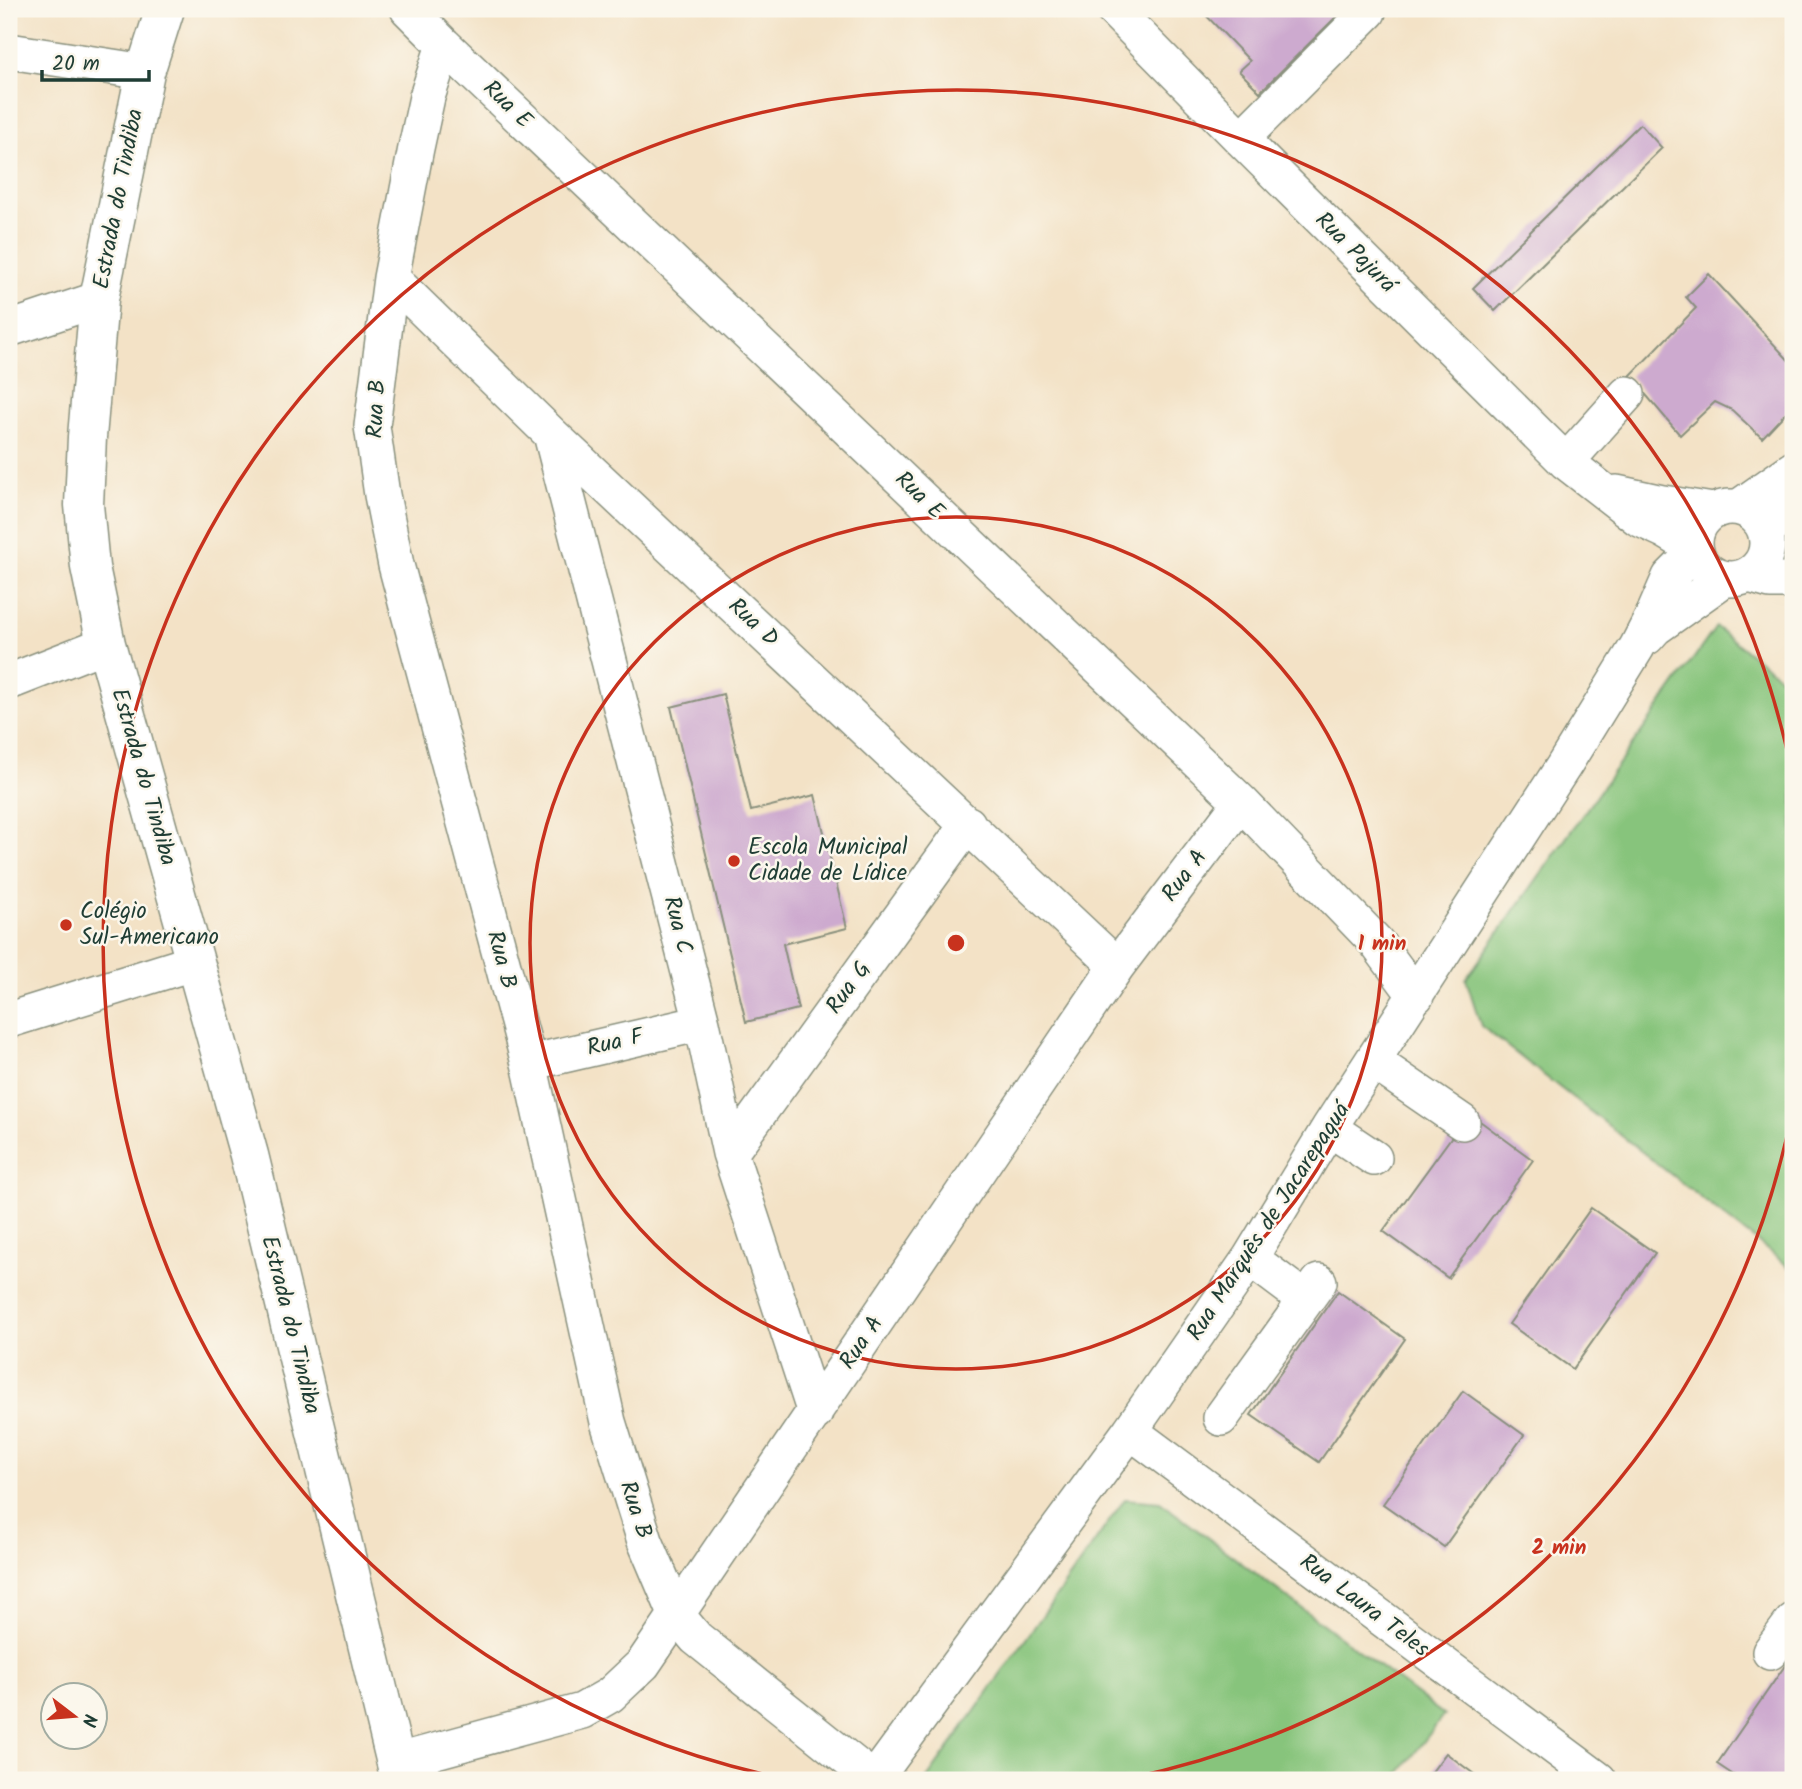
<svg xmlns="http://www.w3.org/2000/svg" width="1802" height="1789" font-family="Kalam,sans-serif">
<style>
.green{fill:#87c47b;stroke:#538058;stroke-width:2}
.building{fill:#cdaacf}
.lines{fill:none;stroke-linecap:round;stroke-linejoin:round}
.minor-casing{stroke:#89907d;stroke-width:38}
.major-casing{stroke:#89907d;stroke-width:41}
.minor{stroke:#fff;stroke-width:35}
.major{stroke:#fff;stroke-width:38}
.ring{fill:none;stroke:#c8321e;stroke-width:3.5}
.poi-dot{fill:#c8321e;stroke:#fbf7ec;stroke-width:2.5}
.labels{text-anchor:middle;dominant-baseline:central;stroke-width:5;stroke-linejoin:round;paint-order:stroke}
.street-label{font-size:23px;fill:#1f3d34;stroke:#fbf7ec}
.poi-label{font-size:23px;fill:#1f3d34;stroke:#fbf7ec;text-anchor:start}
.centre{fill:#c8321e;stroke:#fbf7ec;stroke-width:3.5}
.ring-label{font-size:21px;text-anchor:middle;font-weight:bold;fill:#c8321e;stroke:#fbf7ec;stroke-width:5;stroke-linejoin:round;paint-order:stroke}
</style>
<rect width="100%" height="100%" fill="#fbf7ec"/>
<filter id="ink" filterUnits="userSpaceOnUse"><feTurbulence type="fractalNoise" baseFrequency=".0143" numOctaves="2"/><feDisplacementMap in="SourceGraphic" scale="14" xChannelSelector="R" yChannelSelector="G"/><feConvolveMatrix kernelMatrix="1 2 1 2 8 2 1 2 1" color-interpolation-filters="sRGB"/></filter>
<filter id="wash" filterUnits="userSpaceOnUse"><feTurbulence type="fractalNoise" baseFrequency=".00686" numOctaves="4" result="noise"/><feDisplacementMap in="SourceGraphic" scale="28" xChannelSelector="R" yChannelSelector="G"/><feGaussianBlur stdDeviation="1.57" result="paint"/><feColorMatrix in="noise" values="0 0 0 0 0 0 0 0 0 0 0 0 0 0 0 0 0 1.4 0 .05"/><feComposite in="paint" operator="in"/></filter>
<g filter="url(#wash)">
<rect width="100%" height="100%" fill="#f3e2c6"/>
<!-- green -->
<path class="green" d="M1716,627L1793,687V1270L1481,1026L1466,979Z
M1125,1499L1160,1502L1444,1715L1394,1780H926Z"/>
<g id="blocks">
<!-- building -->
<path class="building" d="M1200,9H1337L1341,12L1260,92L1239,71L1250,61Z
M1640,124L1662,148L1495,311L1473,288Z
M1709,274L1793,365V405L1762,438L1732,410L1715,402L1680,435L1630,376L1696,308L1686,297Z
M723,694L751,811L815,795L847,928L783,944L798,1009L746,1022L671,707Z
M1469,1113L1533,1160L1448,1278L1383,1231Z
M1591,1208L1655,1253L1573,1369L1509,1324Z
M1338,1291L1405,1339L1319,1462L1251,1415Z
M1463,1391L1524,1435L1444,1547L1383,1504Z
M1793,1654V1780H1741L1717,1764Z
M1446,1753L1482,1780H1426Z"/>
</g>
</g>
<g filter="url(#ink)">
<use href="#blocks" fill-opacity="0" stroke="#89907d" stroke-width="2"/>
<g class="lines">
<!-- minor casing -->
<g class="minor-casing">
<path id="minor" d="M408,9L444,45L1241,802L1376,942L1416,996
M1113,9L1241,139L1566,462L1638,518L1664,530L1694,548
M444,45L427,97L416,148L391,278L372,426L382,495L396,565L529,1063L608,1422L645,1541L676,1614L696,1638L874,1780L1130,1431L1250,1258L1329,1128L1563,767L1637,647L1653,616L1670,577L1695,552
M9,51L145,72
M1241,139L1368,12L1365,9
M391,278L551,434L1117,966
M9,329L99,299
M551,434L702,1023L730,1153L815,1413
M1566,462L1627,394
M1617,493L1663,503L1713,511
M1695 543a36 36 0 1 1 72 0a36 36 0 1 1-72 0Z
M1739,507L1793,469
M1766,533L1793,496
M1749,575L1770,581H1793
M1647,637L1655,628L1724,579
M9,682L106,644
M9,1020L195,962
M1373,1061L1462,1122
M529,1063L702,1023
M1329,1128L1374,1158
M730,1153L968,824
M1250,1258L1306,1300
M1221,1418L1319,1282
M1130,1431L1599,1780
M1770,1652L1793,1621
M395,1762L582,1711L610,1695L643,1664L1117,966L1241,802"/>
</g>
<!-- major casing -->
<g class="major-casing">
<path id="major" d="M165,9L145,72L99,299L87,437L84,505L90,567L106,644L249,1155L400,1780"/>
</g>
<!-- minor -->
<use href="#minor" class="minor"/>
<!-- major -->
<use href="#major" class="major"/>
</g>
</g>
<!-- distance rings -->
<g class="ring">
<circle cx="956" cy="943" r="426"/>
<path d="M1792 1113A853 853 0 0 1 1126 1779M786 1779A853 853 0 1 1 1792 773"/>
</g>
<!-- markers -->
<g class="poi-dot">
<circle cx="734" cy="861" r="7"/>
<circle cx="66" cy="925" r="7"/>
</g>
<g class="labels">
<!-- street labels -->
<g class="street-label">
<text transform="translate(507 105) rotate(44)">Rua E</text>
<text transform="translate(119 199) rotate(-79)">Estrada do Tindiba</text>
<text transform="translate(1355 253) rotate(45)">Rua Pajurá</text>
<text transform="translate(377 409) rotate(-87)">Rua B</text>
<text transform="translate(919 496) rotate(44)">Rua E</text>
<text transform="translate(753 623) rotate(43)">Rua D</text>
<text transform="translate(143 777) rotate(74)">Estrada do Tindiba</text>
<text transform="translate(1185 876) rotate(-53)">Rua A</text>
<text transform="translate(677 925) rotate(76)">Rua C</text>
<text transform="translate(501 960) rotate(75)">Rua B</text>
<text transform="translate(849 988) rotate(-54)">Rua G</text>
<text transform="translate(615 1043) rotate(-13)">Rua F</text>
<text transform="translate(1269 1222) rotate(-57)">Rua Marquês de Jacarepaguá</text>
<text transform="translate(290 1325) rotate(76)">Estrada do Tindiba</text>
<text transform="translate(862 1343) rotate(-56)">Rua A</text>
<text transform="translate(635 1510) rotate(72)">Rua B</text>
<text transform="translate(1364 1606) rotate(37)">Rua Laura Teles</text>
</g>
<!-- poi labels -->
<g class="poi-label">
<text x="748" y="848">Escola Municipal<tspan x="748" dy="26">Cidade de Lídice</tspan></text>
<text x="80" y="912">Colégio<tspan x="80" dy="26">Sul-Americano</tspan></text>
</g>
</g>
<circle cx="956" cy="943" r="10" class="centre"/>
<g class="ring-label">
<text x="1382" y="950">1 min</text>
<text x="1559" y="1554">2 min</text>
</g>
<!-- margin -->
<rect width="1802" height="1789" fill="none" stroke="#fbf7ec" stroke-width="35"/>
<!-- north arrow -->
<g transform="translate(74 1716) rotate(106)"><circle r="33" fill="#fbf7ec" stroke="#a3ada2" stroke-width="2"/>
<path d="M0-5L12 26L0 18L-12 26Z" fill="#c8321e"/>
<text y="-10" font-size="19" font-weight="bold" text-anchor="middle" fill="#1f3d34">N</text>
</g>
<!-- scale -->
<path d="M42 70v10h107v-10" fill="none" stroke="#1f3d34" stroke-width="3.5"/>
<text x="52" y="70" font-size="21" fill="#1f3d34" stroke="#fbf7ec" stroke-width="5" paint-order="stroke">20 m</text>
</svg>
